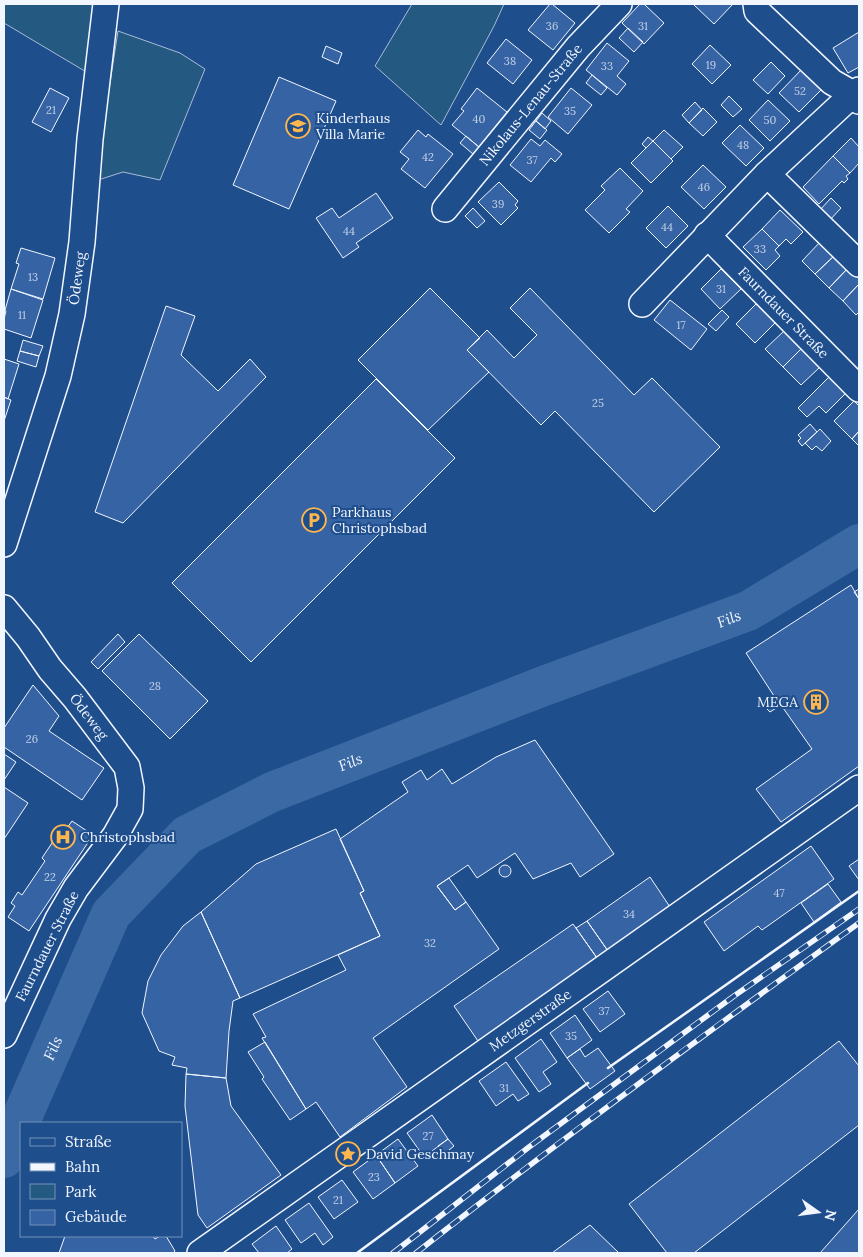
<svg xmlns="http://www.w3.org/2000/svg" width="863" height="1257" font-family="Lora,serif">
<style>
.green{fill:#245a82;stroke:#a8bbd7}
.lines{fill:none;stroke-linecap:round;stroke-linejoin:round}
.river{stroke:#3b69a3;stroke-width:40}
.building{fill:#3563a3;stroke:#f2f6ff}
.minor-casing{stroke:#f2f6ff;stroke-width:28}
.minor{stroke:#1f4e8c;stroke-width:25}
.rail-casing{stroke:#f2f6ff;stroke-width:5.5}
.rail{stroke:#1f4e8c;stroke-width:4;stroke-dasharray:11;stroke-linecap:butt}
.wall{stroke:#f2f6ff;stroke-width:2.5}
.labels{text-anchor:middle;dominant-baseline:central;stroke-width:4;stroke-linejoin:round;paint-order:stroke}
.number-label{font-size:11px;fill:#c3d1e8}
.street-label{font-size:14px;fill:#f2f6ff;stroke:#1f4e8c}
.poi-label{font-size:14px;fill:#f2f6ff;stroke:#1f4e8c;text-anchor:start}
.water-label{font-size:15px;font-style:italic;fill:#f2f6ff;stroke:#1f4e8c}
</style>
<rect width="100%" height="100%" fill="#1f4e8c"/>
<!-- green -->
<path class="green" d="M4,4H93L88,73L4,23Z
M412,4H504L494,26L441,125L375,66Z
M118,31L180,53L205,69L160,180L123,172L95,181Z"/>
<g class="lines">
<!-- river -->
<path class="river" id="s1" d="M4,1158L111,914L187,835L272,792L541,687L748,611L859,544"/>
</g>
<!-- building -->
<path class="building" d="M550,4H552L575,23L553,50L528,30Z
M640,4H644L664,23L644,44L622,23Z
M693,4H733L714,24Z
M628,28L643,42L634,52L619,38Z
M859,32V67L848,73L833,48Z
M506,39L532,60L513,84L487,63Z
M607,43L629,61L617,76L626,84L617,95L586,70Z
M710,45L731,65L712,84L692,64Z
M326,46L342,53L338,64L322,57Z
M771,62L785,76L768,94L753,80Z
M802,69L822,89L799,112L779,93Z
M592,75L607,88L601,95L586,83Z
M279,77L336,101L289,209L233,185Z
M50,88L69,98L51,132L32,122Z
M477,88L507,112L479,147L452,125L464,111L461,109Z
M571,88L592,105L568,134L548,117Z
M729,96L742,109L733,117L721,105Z
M768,100L790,121L770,141L749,120Z
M695,102L702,110L689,123L682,115Z
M703,108L717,122L703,136L689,123Z
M542,113L551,121L545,129L536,121Z
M536,121L547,130L540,139L529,130Z
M740,125L764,148L746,166L722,143Z
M418,130L426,137L428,134L453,154L425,188L401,169L409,159L400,152Z
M664,130L683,147L671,159L653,141Z
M466,136L479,147L473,154L460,143Z
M648,137L653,141L646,148L642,144Z
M851,138L859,147V163L850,173L833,156Z
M531,139L540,146L545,140L562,154L555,162L551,158L531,182L510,165Z
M653,141L673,161L651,183L631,163Z
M833,156L850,173L846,176L848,179L844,183L842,181L819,204L803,187Z
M703,165L726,187L704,209L681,187Z
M620,168L643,191L626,209L630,212L609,233L585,210L605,190L601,186Z
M499,182L518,201L515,205L518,208L501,225L478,202Z
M376,193L393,218L356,243L359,247L343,258L316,218L332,208L339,218Z
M831,198L841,208L829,221L819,211Z
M668,206L688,226L666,248L646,228Z
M473,208L485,221L477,228L465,216Z
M780,210L803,232L791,244L786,239L779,246L762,229Z
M762,229L779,246L775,250L780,256L766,270L743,247Z
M821,241L835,255L815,274L802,261Z
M21,248L55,258L43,299L11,289L19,264L16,263Z
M835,255L848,268L829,288L815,274Z
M848,268L859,279V284L843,301L829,288Z
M721,269L741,289L720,309L701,289Z
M859,284V312L856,315L843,301Z
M430,288L480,338L467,350L489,372L428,430L358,360Z
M530,288L634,395L652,378L720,447L654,512L555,411L541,425L467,350L487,330L514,358L537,335L510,308Z
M11,289L43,300L31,338L4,329V319L6,311L5,310Z
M670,300L707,329L691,350L654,320Z
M756,304L775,323L755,343L736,324Z
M166,306L195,316L181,355L218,391L250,359L266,377L123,523L95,512Z
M722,310L729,317L716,331L708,324Z
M784,331L801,349L783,367L765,349Z
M23,340L43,346L39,356L20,351Z
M801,349L820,367L801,385L783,367Z
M20,351L39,356L36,367L17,361Z
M4,359L19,364L8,399L4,397Z
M829,377L846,393L826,413L819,406L807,417L798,408Z
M376,379L455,458L251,662L172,583Z
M4,397L11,400L4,421Z
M854,401L859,406V431L852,439L834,421Z
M810,424L817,432L802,446L798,441L801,438L798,435Z
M820,429L831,441L822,451L816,446L812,450L805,443Z
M859,431V446L852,439Z
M851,585L859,599V766L781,822L756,789L812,749L781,705L770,712L765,707L776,699L746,653Z
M859,589V599L854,592Z
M118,634L125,642L98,669L91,662Z
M139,634L208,701L170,739L102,671Z
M33,685L59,716L49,731L104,768L82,800L4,747V728Z
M535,740L614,854L580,877L571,863L533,879L515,853L477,878L468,865L437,886L455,910L466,902L499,949L373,1038L407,1087L340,1137L316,1102L306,1109L262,1038L266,1037L253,1014L346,970L338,955L380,936L360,893L364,891L340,839L408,792L402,782L421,770L427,780L442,769L452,784L496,757Z
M4,754L16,762L4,780Z
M4,787L28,803L4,839Z
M72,821L93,835L29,931L8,917L15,906L11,903L18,892L22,895L45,861L42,858L54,840L57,842Z
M336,829L364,891L360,893L380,936L240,998L201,912L256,864Z
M811,846L834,879L762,930L758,926L724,951L704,922Z
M859,859V880L849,866Z
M499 871a6 6 0 1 1 12 0a6 6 0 1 1-12 0Z
M650,877L670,907L608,951L587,921Z
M449,878L466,902L455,910L437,886Z
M828,884L841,902L814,922L801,903Z
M201,912L240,998L233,1001L229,1031L226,1078L186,1074L187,1068L172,1065L175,1057L159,1051L142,1013L148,981L161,955L183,926Z
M587,921L608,951L597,958L576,928Z
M573,924L597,958L478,1041L454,1006Z
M608,991L625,1014L600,1032L583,1009Z
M575,1015L592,1040L567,1058L550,1033Z
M541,1039L557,1062L543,1072L551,1084L539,1092L515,1058Z
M839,1041L859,1066V1125L694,1253H667L629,1204Z
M265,1042L306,1109L290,1120L262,1079L264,1077L248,1052Z
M598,1048L615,1071L590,1089L567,1058L580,1049L585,1057Z
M506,1062L529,1094L518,1101L513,1094L496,1106L479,1081Z
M186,1074L226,1078L231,1106L281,1175L207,1228L198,1215L185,1106Z
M432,1115L448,1139L424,1157L407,1133Z
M398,1139L418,1166L395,1183L376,1155Z
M448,1139L454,1146L444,1154L438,1146Z
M376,1155L395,1183L373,1199L353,1172Z
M342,1180L358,1202L334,1219L318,1197Z
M309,1203L333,1237L323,1245L315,1233L301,1243L285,1220Z
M859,1209V1253H820Z
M590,1225L619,1253H552Z
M276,1226L292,1249L287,1253H259L252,1244Z
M65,1236H153L155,1239L160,1236H166L175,1251L173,1253H59Z"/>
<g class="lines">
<!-- minor casing -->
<g class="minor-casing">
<g id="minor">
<path d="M756,4L757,11L832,82L853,94L859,101"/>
<path d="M767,174L859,264"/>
<path id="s2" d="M445,209L578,47L619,4"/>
<path id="s3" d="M707,235L859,389"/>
<path d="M642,304L767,174L853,94L859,90"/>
<path id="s4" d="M4,544L58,376L72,314L82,242L90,139L106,4"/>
<path id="s5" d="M4,608L28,637L50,669L75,698L127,767L131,788L130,809L115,836L76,888L58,919L4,1035"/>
<path id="s6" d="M200,1253L859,788"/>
</g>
</g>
<!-- minor -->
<use href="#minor" class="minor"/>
<!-- rail casing -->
<g class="rail-casing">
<path id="rail" d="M393,1253L529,1147L734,996L859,909
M416,1253C561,1139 709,1031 859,923"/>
</g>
<!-- rail -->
<use href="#rail" class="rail"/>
<!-- wall -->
<path class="wall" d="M608,1068L859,891
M357,1253L588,1083"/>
</g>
<!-- icons -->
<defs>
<g id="school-ring" transform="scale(1.25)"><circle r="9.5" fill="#1f4e8c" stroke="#ffb74d" stroke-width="1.5"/><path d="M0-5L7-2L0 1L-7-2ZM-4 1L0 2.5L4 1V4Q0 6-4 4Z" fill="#ffb74d"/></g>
<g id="parking-ring" transform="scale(1.25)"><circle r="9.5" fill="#1f4e8c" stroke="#ffb74d" stroke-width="1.5"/><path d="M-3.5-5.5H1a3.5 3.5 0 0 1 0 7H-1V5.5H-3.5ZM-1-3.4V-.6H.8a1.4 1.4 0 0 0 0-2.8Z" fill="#ffb74d"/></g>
<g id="building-ring" transform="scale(1.25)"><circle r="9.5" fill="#1f4e8c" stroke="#ffb74d" stroke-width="1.5"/><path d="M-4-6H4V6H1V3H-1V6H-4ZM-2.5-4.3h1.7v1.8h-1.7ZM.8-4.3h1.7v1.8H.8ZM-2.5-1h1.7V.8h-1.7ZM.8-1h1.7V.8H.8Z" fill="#ffb74d"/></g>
<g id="hospital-ring" transform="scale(1.25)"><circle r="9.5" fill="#1f4e8c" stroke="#ffb74d" stroke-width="1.5"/><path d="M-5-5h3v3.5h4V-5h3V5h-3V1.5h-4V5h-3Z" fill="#ffb74d"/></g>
<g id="sight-ring" transform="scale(1.25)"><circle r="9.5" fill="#1f4e8c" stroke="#ffb74d" stroke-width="1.5"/><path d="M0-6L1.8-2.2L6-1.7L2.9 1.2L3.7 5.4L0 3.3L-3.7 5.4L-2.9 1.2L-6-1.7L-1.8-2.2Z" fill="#ffb74d"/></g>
</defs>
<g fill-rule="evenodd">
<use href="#school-ring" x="298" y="126"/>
<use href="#parking-ring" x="314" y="520"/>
<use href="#building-ring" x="816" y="702"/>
<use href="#hospital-ring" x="63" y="837"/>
<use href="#sight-ring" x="348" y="1154"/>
</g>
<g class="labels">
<!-- number labels -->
<g class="number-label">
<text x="552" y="26">36</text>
<text x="643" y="26">31</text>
<text x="510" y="61">38</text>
<text x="711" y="65">19</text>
<text x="607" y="66">33</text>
<text x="800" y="91">52</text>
<text x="51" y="110">21</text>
<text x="570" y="111">35</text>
<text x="479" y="119">40</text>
<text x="770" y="120">50</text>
<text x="743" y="145">48</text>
<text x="428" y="157">42</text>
<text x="532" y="160">37</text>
<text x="704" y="187">46</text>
<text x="498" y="204">39</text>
<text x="667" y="227">44</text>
<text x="349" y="231">44</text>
<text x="760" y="249">33</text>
<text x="33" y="277">13</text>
<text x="721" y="289">31</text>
<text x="22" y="315">11</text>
<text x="681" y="325">17</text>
<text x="598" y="403">25</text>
<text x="155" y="686">28</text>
<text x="32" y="739">26</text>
<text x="50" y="877">22</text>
<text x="779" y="893">47</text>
<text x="629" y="914">34</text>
<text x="430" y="943">32</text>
<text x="604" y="1011">37</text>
<text x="571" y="1036">35</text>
<text x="504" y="1088">31</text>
<text x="428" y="1136">27</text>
<text x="374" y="1177">23</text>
<text x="338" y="1200">21</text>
</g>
<!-- street labels -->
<g class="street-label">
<text stroke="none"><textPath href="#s2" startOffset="135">Nikolaus-Lenau-Straße</textPath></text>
<text stroke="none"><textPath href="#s4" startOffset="276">Ödeweg</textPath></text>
<text stroke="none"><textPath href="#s3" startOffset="109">Faurndauer Straße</textPath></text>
<text stroke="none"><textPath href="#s5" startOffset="138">Ödeweg</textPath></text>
<text transform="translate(47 946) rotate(-63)">Faurndauer Straße</text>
<text stroke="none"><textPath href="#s6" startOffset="404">Metzgerstraße</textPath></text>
</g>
<!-- poi labels -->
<g class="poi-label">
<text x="316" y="118">Kinderhaus<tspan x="316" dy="16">Villa Marie</tspan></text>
<text x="332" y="512">Parkhaus<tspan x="332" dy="16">Christophsbad</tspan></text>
<text x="798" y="702" text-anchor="end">MEGA</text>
<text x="80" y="837">Christophsbad</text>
<text x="366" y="1154">David Geschmay</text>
</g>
<!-- water labels -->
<g class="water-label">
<text stroke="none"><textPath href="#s1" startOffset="960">Fils</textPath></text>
<text stroke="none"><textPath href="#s1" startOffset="555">Fils</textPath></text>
<text stroke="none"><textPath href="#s1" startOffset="120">Fils</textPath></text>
</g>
</g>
<!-- border -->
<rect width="863" height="1257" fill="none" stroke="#f2f6ff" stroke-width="10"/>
<!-- legend -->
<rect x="20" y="1122" width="162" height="115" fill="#1f4e8c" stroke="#7391ba"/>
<rect x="30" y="1138" width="25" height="8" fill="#1f4e8c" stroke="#7391ba"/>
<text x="65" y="1147" font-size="15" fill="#f2f6ff">Straße</text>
<rect x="30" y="1163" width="25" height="8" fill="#f2f6ff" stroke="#7391ba"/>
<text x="65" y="1172" font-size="15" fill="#f2f6ff">Bahn</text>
<rect x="30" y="1184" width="25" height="15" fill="#245a82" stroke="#7391ba"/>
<text x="65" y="1197" font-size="15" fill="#f2f6ff">Park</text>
<rect x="30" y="1210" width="25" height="15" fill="#3563a3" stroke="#7391ba"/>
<text x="65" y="1222" font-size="15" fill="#f2f6ff">Gebäude</text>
<!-- north arrow -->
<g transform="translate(818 1212) rotate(104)" stroke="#1f4e8c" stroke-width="4" paint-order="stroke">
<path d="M0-4L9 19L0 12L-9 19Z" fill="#f2f6ff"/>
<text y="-8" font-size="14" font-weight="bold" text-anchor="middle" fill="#f2f6ff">N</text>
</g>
</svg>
